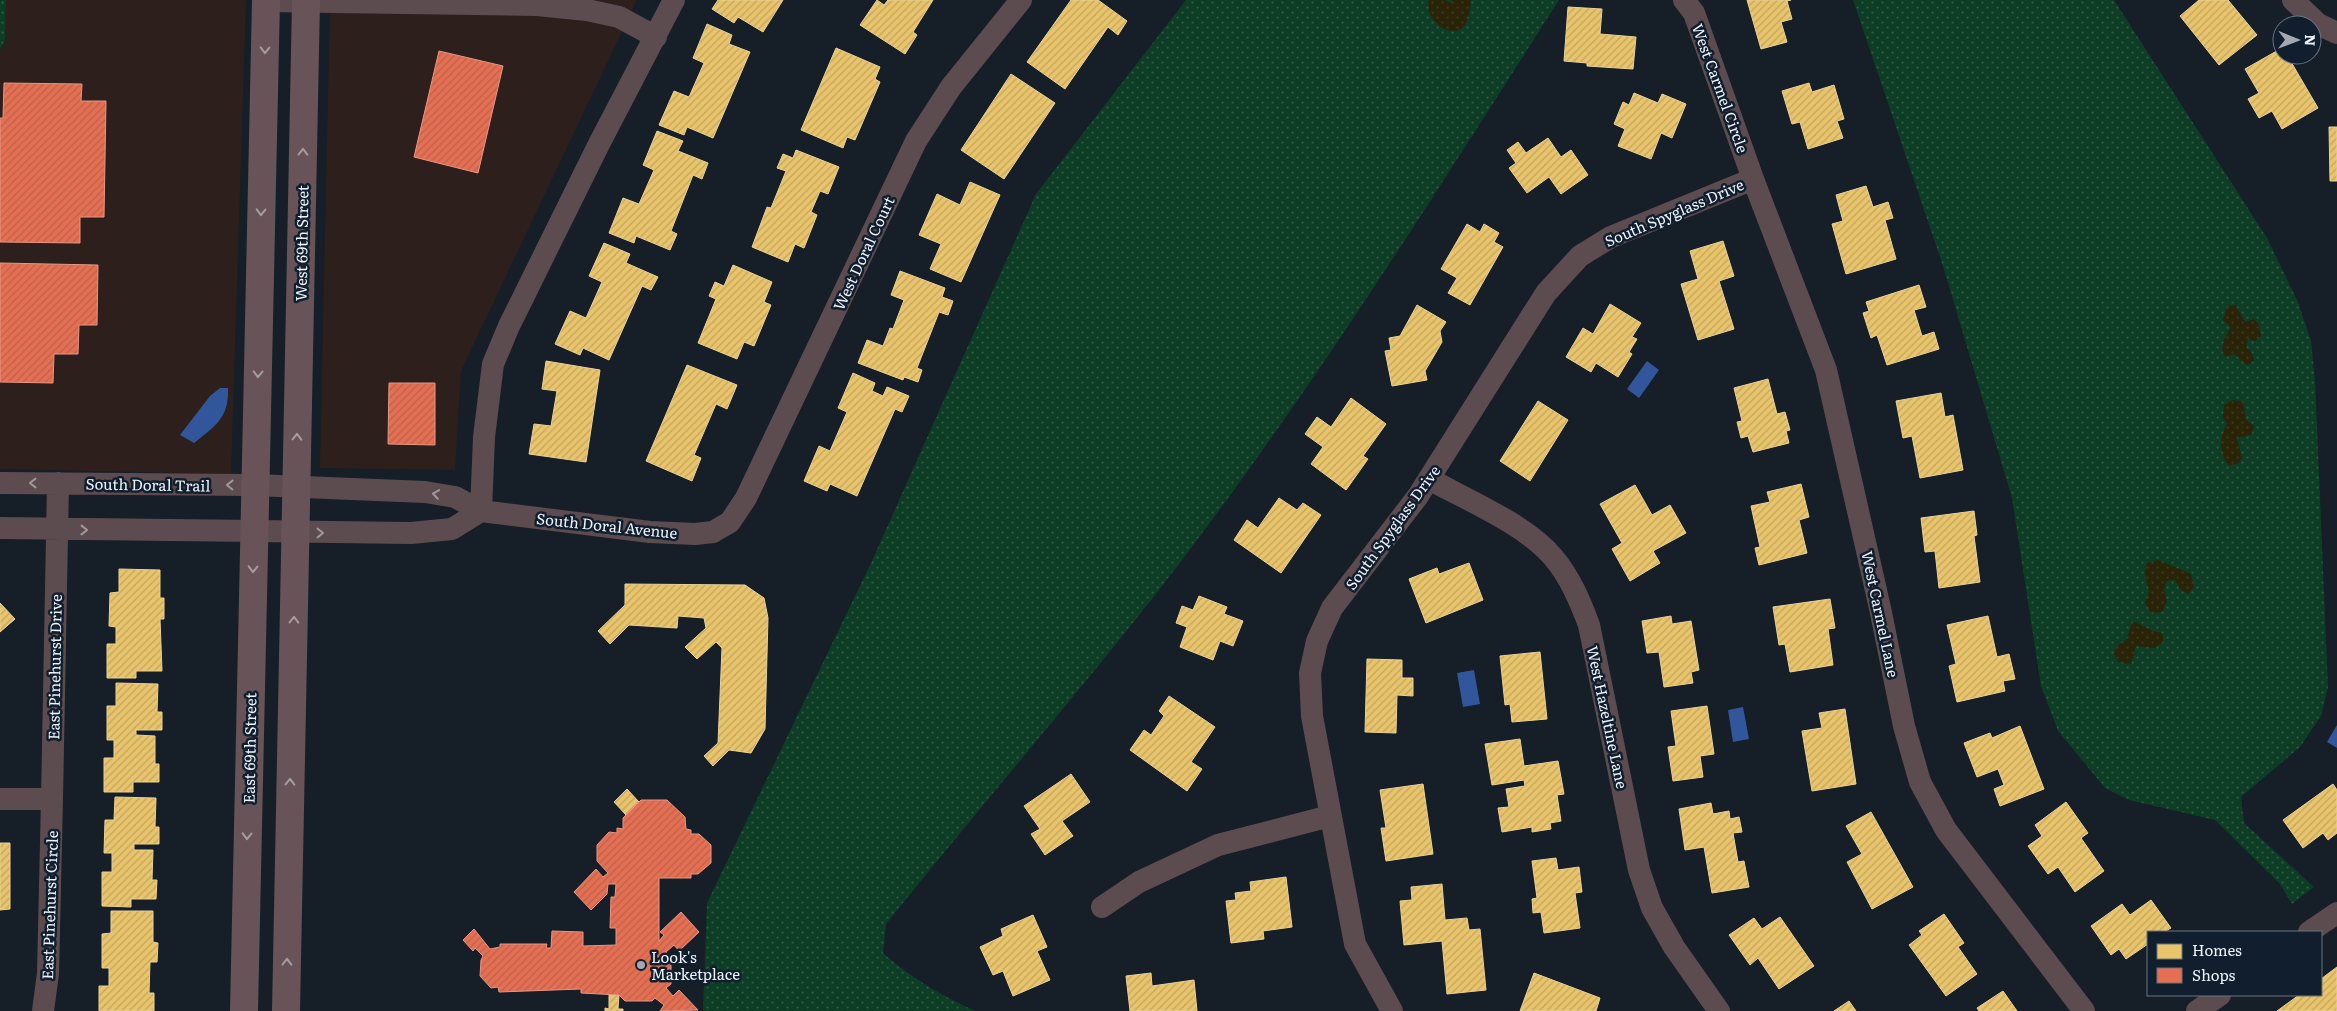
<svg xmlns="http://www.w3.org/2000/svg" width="2337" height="1011" font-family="Literata,serif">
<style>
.commercial{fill:#2d1f1c}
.grass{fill:url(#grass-dots)}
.sand{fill:url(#sand-dots)}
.water{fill:#32569b}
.homes{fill:url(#homes-hatch);stroke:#ead296}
.shops{fill:url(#shops-hatch);stroke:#e99785}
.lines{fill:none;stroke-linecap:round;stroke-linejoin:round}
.minor{stroke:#5d4c4f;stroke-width:22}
.major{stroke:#685458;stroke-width:28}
.oneway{stroke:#a49ca2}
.oneway2{stroke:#9e989d}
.poi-dot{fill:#a2a9b2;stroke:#101e2d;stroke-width:2}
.labels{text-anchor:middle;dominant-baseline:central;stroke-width:5;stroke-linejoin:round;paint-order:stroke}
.street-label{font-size:15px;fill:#edf4fd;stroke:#101e2d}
.poi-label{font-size:15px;fill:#edf4fd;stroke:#101e2d;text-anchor:start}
</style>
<defs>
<pattern id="grass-dots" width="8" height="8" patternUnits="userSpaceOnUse" patternTransform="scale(1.25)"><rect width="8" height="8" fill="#0d3d25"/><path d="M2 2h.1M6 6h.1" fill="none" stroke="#315a46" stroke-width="1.8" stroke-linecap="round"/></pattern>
<pattern id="sand-dots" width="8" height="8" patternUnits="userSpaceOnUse" patternTransform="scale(1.25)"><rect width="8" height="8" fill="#292308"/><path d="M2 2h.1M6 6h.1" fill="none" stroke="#3e3921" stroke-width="1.8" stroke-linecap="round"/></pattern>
<pattern id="homes-hatch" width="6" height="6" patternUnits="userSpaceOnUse" patternTransform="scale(1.25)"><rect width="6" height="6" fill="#e9c46a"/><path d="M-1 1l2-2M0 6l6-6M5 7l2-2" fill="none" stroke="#c0a562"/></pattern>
<pattern id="shops-hatch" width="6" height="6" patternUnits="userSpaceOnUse" patternTransform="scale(1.25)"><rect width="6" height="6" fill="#e76f51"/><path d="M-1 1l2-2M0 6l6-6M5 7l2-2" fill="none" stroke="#b76450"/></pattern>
</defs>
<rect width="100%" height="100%" fill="#161e27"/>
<!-- commercial -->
<path class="commercial" d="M6,0H246L231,474L0,469V50L5,40Z
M330,0H637L461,371L455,470L320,468Z"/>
<!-- grass -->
<path class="grass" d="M0,0H6L5,40L0,50Z
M1186,0H1559C1431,200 1305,402 1159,590C1070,703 976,812 886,924L883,953C911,978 941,995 975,1011H703L707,903L871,563L1036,194Z
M1853,0H2114L2267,238L2298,302L2311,341L2315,380L2328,687L2321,716L2300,747L2241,797L2244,823L2314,887L2292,904L2280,884L2215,820L2129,800L2105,788L2058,731L2041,686L2012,498L1943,266Z"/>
<!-- sand -->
<path class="sand" d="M1429,0H1446L1450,3L1453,0H1471C1470,7 1469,17 1466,23C1455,43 1423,21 1429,0Z
M2236,305L2245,322L2254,319L2259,325L2261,336L2255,341L2248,338L2246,346L2252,353L2254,361L2247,365L2234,354L2226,357L2222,352L2224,340L2231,327L2223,320L2227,307Z
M2233,400L2243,402L2246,420L2254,426L2252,434L2237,438L2242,459L2237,464L2228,465C2219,449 2219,440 2227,424L2223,417L2224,405Z
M2158,560C2170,566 2180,568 2191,574L2194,587L2188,594L2180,589L2175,580L2166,581L2164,589L2167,601L2162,612L2151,613L2145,603L2149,592L2145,573L2147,563Z
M2133,621L2153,631L2163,633V643L2154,648L2136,646L2131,664L2118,662L2114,653L2118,645L2126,640Z"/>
<!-- water -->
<path class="water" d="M1647,361L1659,370L1639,398L1627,389Z
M220,388H228C229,418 216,425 194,443L180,435L210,396Z
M1474,670L1480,704L1463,707L1457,673Z
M1743,707L1749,739L1733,742L1728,710Z
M2337,725V748L2327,742Z"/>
<!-- homes -->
<path class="homes" d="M718,0H783L763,32L738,17L734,23L712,9Z
M877,0L884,5L888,0H933L913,32L917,35L905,54L860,25Z
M1071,0H1098L1127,21L1118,35L1108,27L1065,89L1027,62Z
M1747,0H1791L1787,1L1792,19L1781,22L1787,42L1761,49Z
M2199,0H2228L2257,35L2219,65L2180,16Z
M1568,7L1602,9L1600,34L1636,37L1633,69L1587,66V63L1564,61Z
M707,24L732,35L729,44L750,52L713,138L687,127L684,135L659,125L674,91L689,97L704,63L693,58Z
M836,48L880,67L875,79L880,82L855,140L847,137L843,148L801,130Z
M2282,48V55H2287L2318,108L2282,129L2272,111L2259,118L2248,99L2259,93L2245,69Z
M1011,74L1055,103L1004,179L961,150Z
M1809,83L1812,92L1834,85L1844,119L1837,121L1843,138L1808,149L1800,122L1792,124L1782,91Z
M1634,93L1658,103L1662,94L1686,104L1672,138L1661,133L1651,159L1618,146L1625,129L1614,124L1623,102L1629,105Z
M2329,127H2337V181H2330Z
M657,131L683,141L678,151L708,163L702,179L693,175L671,231L677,234L670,250L636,236L634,243L609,233L623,198L639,204L654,170L643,165Z
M1548,138L1561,157L1571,150L1588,175L1561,194L1549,177L1527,193L1509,168L1516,163L1507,150L1518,142L1526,153Z
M796,150L839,167L828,194L820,191L811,212L817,215L804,248L795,244L788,262L752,247L767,207L771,208L786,171L777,168L783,154L793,158Z
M970,182L1000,195L961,282L930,269L941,244L919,235L937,194L960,205Z
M1866,186L1873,207L1888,202L1893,218L1885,220L1896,259L1846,274L1832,224L1843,221L1836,195Z
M1467,224L1480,232L1484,224L1499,233L1494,242L1503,247L1470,305L1448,293L1457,278L1441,269Z
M1723,241L1734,276L1719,281L1734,329L1698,340L1681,284L1698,279L1690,251Z
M604,243L630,254L626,263L658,277L651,290L642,286L609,360L583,348L580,355L555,344L570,311L586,318L602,282L589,276Z
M733,265L772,282L764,302L771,305L754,346L744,342L737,359L698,343L716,299L709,296L715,282L724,286Z
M900,271L945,288L942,297L953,301L948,315L939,312L917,368L922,370L918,382L904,377L903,380L858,363L867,340L883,346L890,328L893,329L904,300L891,295Z
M1919,285L1926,307L1914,310L1922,336L1934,332L1939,349L1887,365L1877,335L1871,338L1863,313L1869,311L1866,302Z
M1610,304L1641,323L1632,337L1637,339L1629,352L1632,354L1618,377L1596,363L1591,372L1566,357L1583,328L1593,334Z
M1417,305L1446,322L1440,331L1442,342L1425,371L1427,380L1392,386L1385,351L1391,350L1389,338L1400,336Z
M546,361L600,370L586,462L529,454L534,424L551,426L557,391L542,389Z
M687,365L737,385L727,409L716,404L694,455L701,458L692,481L646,461Z
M853,373L875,383L872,391L883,396L887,387L909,396L902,412L895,409L857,496L830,484L827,491L804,481L819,446L830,451L847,412L838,408Z
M1768,379L1777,414L1785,412L1790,430L1786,431L1789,443L1753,452L1748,436L1741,438L1737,422L1742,421L1734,388Z
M1941,393L1945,417L1953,415L1963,470L1920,478L1912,436L1903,438L1896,401Z
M1351,398L1386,424L1363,456L1368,459L1346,490L1311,464L1323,447L1305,434L1317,417L1331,427Z
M1538,401L1568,420L1530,481L1500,461Z
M1801,484L1809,517L1799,520L1807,553L1759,565L1755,548L1760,547L1751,506L1770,502L1767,492Z
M1635,485L1652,515L1670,505L1686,533L1653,551L1660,563L1630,581L1612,549L1622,543L1600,504Z
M1279,498L1297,510L1303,503L1321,515L1281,573L1234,540L1247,520L1258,528Z
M1974,511L1977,535L1974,536L1980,582L1939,588L1935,551L1925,552L1921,518Z
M1469,563L1483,600L1426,623L1409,579L1437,568L1439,574Z
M119,569L160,570V598H164V619H160L162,671H136V678H107V644H116V627L109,626L110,593L119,592Z
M625,584L745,585L764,598L768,618L765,729L751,753L729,750L713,766L704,756L718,743L722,648L716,642L697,659L685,647L706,628L704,618L678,616L677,628L629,625L610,644L598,631L625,605Z
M1199,596L1227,607L1224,614L1243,621L1233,646L1220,641L1213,660L1180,647L1187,627L1176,623L1182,606L1193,610Z
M1830,599L1835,628L1828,629L1833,665L1790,672L1785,644L1779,645L1773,607Z
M0,603L15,619L0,632Z
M1671,616L1672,624L1691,621L1699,670L1691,672L1693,683L1664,687L1659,652L1647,653L1642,621Z
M1988,616L1997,657L2009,654L2015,679L2003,681L2005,691L1957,702L1949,666L1956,664L1947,625Z
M1540,652L1547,719L1512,722L1510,704L1505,705L1500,656Z
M1367,659L1402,660V678H1413V696L1397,695L1396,733L1365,732Z
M116,683L158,684L157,712H162V730H136V735L155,736V764H159V782H133V792H104V758H114V740H107V706H116Z
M1169,696L1215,727L1191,762L1202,769L1187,791L1130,750L1144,730L1151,735L1164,716L1159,711Z
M1707,706L1714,754L1700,756L1703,777L1673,781L1668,747L1676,746L1671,711Z
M1845,709L1856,784L1812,791L1802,731L1822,728L1819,713Z
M2020,726L2044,789L2000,806L1994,789L2004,785L1998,769L1977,777L1964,743L1990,733L1992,738Z
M1520,739L1524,766L1558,761L1564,794L1557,795L1561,821L1550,823L1551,829L1532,832V827L1502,832L1498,808L1509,807L1506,789L1525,786L1524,780L1492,785L1485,744Z
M1071,774L1090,802L1062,821L1073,836L1045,855L1031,834L1040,829L1024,806Z
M1423,784L1433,854L1386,861L1381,828H1386L1380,790Z
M2333,784L2337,790V833L2328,840L2323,833L2303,848L2283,820Z
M627,789L639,802L626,815L614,802Z
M115,797L156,798L155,827H159V844H134V850H153L152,880H157L156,899H131V907L102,906V872H112V853H104L105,820H114Z
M2066,802L2088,833L2081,838L2104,871L2075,892L2058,867L2048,874L2028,846L2042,836L2035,825Z
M1711,803L1713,814L1729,811L1730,819L1739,817L1742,832L1733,833L1738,862L1744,861L1749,887L1712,893L1704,847L1685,850L1679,809Z
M1871,812L1913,887L1872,909L1847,862L1862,854L1846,826Z
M0,843H10V909L0,910Z
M1556,858L1558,870L1579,867L1582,892L1575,893L1580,928L1544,933L1541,912L1533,913L1532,899L1537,898L1532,861Z
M1286,877L1292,927L1263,931L1264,939L1231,943L1226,901L1236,900L1235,893L1251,891L1250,882Z
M1442,884L1445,920L1467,918L1469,930L1480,929L1486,990L1447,994L1442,941L1404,945L1400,901L1412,900L1411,887Z
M2151,900L2171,928L2164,932H2148V944L2126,959L2119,949L2111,955L2091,926L2122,904L2130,915Z
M111,911H153V942L158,943L157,962H150L149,993H154V1011H99V986H109V968H102V934L111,933Z
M1944,914L1964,943L1958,947L1977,974L1946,996L1909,945L1922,935L1919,931Z
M1033,915L1047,947L1037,951L1050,980L1013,996L1003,971L993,975L980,947L1003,936L1001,929Z
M1780,917L1814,966L1779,989L1758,958L1750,965L1729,935L1754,918L1762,929Z
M2337,967V1011H2277L2299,995H2321V979Z
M1151,973L1152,986L1194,980L1197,1011H1130L1126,976Z
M1534,973L1600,998L1596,1011H1520Z
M2003,991L2017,1011H1979L1977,1008Z
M609,995H619L618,1009H623V1011H605V1008L609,1009Z
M1849,1001L1856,1011H1834Z"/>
<!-- shops -->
<path class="shops" d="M439,51L503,66L478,173L414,157Z
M4,83L82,84L81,101H106L104,217H80V243L0,242V118H3Z
M0,263L98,265L97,325H79L78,354H54L53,383L0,382Z
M389,383H435V445L388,444Z
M641,800H667L685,817L686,829L691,830V834H699L711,845V863L698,874H691V878H659V941L664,935L660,932L681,912L699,932L679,951L674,945L666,952L671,959V984L666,988L673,996L679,990L698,1010L660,1011L664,1005L655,998L652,1001H625L619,995L581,993V989L499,992L498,987L491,988L480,976L481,960L483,956L475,948L473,951L463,940L474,929L490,949L500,947V944H547L546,948H551L552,931L583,932V946L616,945V928H610L611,897H615L616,884H608L607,894L591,910L574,892L596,869L603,877L608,873L597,861V845L609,832L617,833V828L623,829V818Z"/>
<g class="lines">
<!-- minor -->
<path class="minor" d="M1684,0L1694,13L1753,179L1826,370L1880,608L1904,726L1920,782L1946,830L2084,1011
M2293,0L2318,24L2337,33
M266,1L537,5L587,10L619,17L656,37
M1429,479C1467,500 1525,524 1553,557C1570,577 1580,601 1589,625L1639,870L1652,908L1674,947L1719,1011
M0,483L255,485L425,492L455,497L481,511L650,532L695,534L713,532L730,522L746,498L916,141L951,87L1021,0
M481,511L484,437L493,364L509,326L599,144L674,0
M0,528L411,533L452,529L481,511
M0,799H52L58,483
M1102,907L1139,882L1218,845L1330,816
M2309,932L2337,913
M43,1011L48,973L52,799
M1392,1011L1355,944L1312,716L1310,673L1317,641L1332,608L1418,496L1546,293L1580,256L1611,237L1753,179
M2197,1011L2220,995"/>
<!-- major -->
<path class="major" d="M244,1011L266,0
M286,1011L306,0"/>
</g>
<!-- one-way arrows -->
<defs><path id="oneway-chevron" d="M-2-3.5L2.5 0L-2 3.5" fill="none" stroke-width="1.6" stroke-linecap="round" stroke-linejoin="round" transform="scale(1.25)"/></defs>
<g class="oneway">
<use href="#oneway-chevron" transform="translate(265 50) rotate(91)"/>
<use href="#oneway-chevron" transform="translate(303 152) rotate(-89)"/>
<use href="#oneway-chevron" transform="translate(261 212) rotate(91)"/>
<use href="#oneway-chevron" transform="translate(258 374) rotate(91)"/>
<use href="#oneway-chevron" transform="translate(297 437) rotate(-89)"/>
<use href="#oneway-chevron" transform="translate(253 569) rotate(91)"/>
<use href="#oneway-chevron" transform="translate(294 620) rotate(-89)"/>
<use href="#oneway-chevron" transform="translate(290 782) rotate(-89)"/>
<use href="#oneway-chevron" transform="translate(247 836) rotate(91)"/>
<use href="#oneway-chevron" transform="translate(287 962) rotate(-89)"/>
</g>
<g class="oneway2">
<use href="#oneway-chevron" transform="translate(33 483) rotate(180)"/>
<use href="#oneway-chevron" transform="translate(230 485) rotate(-179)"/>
<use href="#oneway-chevron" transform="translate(436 494) rotate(-171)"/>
<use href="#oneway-chevron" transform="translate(84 530)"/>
<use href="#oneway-chevron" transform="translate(320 533)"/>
</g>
<!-- markers -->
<circle class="poi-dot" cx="641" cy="965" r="5"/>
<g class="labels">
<!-- street labels -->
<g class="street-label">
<text transform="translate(1721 88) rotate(70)">West Carmel Circle</text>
<text transform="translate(1674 212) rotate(-23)">South Spyglass Drive</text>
<text transform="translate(301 243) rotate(-89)">West 69th Street</text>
<text transform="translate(863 253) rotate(-65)">West Doral Court</text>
<text transform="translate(148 484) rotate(1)">South Doral Trail</text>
<text transform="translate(607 525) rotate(6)">South Doral Avenue</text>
<text transform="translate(1392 527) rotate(-54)">South Spyglass Drive</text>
<text transform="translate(1881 614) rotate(78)">West Carmel Lane</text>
<text transform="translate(54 667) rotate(-89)">East Pinehurst Drive</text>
<text transform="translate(1608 717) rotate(78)">West Hazeltine Lane</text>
<text transform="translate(249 748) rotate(-89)">East 69th Street</text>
<text transform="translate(49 905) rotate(-88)">East Pinehurst Circle</text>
</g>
<!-- poi labels -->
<g class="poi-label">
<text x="651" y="956">Look's<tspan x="651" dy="17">Marketplace</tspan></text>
</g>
</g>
<!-- legend -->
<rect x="2147" y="931" width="175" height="65" fill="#101e2d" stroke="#687480"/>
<rect x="2157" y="944" width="25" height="15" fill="#e9c46a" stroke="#687480"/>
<text x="2192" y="956" font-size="15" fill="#edf4fd">Homes</text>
<rect x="2157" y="968" width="25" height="15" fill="#e76f51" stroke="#687480"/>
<text x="2192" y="981" font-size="15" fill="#edf4fd">Shops</text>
<!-- north arrow -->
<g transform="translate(2297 40) rotate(91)"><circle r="24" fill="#101e2d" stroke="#687480"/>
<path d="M0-4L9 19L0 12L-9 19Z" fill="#a2a9b2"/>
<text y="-8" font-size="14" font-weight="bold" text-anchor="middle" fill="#edf4fd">N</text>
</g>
</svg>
